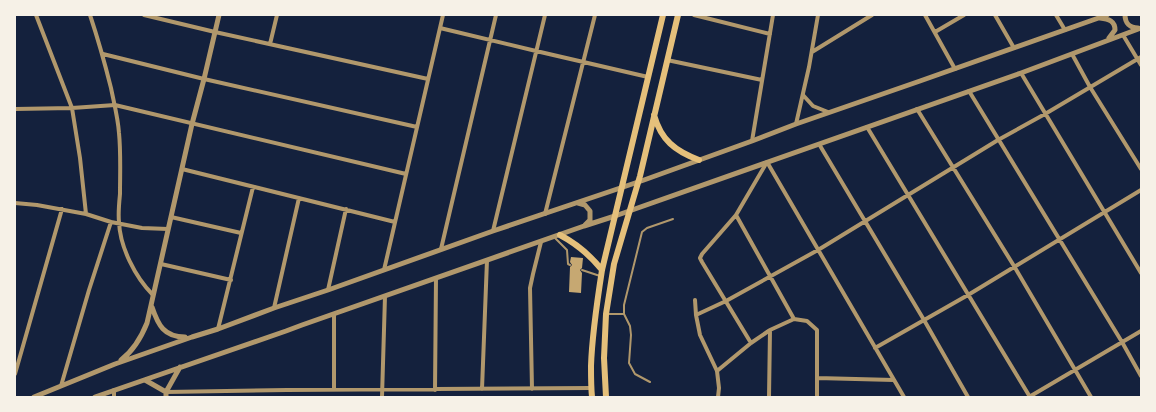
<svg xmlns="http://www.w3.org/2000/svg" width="1156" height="412" font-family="'Fira Sans',sans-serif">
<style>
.building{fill:#c6a872}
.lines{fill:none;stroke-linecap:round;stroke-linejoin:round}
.service{stroke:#b1986c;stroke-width:2}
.minor{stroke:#b1986c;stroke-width:4}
.tertiary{stroke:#b1986c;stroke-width:5}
.secondary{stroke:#e5c07b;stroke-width:6}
</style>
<rect width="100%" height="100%" fill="#14213d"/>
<!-- building -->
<path class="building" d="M571,257L583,258L582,268L580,270L582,273L581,293L569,292L570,267L572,265L570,262Z"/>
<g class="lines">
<!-- service -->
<path class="service" d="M555,238L567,250L568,264L570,265
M582,270L600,276
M608,314H624V305L642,232L647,228L673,219
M624,314L630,326L631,335L629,363L635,374L650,382"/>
<!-- minor -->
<path class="minor" d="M36,15L72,108L80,158L86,214
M90,15C98,39 105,64 111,88C114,103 118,118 119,133C121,153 120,174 120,194C119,204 118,213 119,222C120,247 135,277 153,295
M144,15L215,32L428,79
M694,15L770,34
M925,15L955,69
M995,15L1014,48
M1056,15L1065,30
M440,28L536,51L648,77
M935,32L964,15
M1123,35L1141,65
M270,44L277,15
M812,52L872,15
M103,54L204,79L417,127
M1072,54L1090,87L1141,169
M667,60L762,80
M1021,73L1141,273
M969,91L1122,342L1141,376
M803,95L813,106L828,112
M15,109L72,108L115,105L406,174
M917,109L1014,266L1091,397
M796,124L809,67L818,15
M867,127L1030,397
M752,141L773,15
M819,144L924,320L968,397
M182,169L395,222
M15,203L37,205L86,214L111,222L142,228L168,229
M545,214L595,15
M736,215L794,319
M171,217L241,233
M493,231L545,15
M441,249L496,15
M161,264L231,280
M384,270L443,15
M328,290L346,209
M695,300L696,315L700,335L717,371L719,388L718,397
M274,308L299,198
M334,314V390
M696,315L726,301L818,250L998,140L1045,114L1141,57
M794,319L807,321L817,330V397
M218,329L253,187
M751,343L702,262L700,258L702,254L736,215L767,162L904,397
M875,348L968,295L1141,190
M717,371L751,343L770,330L794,319
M15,374L62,209
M817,378L894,380
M61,386L89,290L111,222
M482,389L487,260
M532,389L530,288L533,274L541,242
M435,390L436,278
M166,392L287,390L591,388
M114,397V390
M382,397L385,296
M769,397L770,330
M1029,397L1141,331"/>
<!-- tertiary -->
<path class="tertiary" d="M1125,15C1125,23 1130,28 1138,28
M1100,18C1109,19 1115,21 1115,30L1109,38
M578,203L585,205L590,211V220L585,225
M152,307C158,325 164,337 185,337
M121,360C133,351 141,338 147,323L192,124L204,79L219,15
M145,380L166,392
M34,397L115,364L192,337L218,329L274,308L328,290L493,231L644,180L752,141L796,124L920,81L1107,15
M95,397L286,331L302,325L584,226L615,216L1021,73L1141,28
M166,397V392L180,367"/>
<!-- secondary -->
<path class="secondary" d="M654,115C661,140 675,151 699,160
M560,235C577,244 590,255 602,270
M592,397C591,387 591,376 591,366C592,334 597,302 602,270L663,15
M606,397L604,358L606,314L614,264L640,176L678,15"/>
</g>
<!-- border -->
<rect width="1156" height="412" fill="none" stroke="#f6f1e7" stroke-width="32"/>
</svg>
